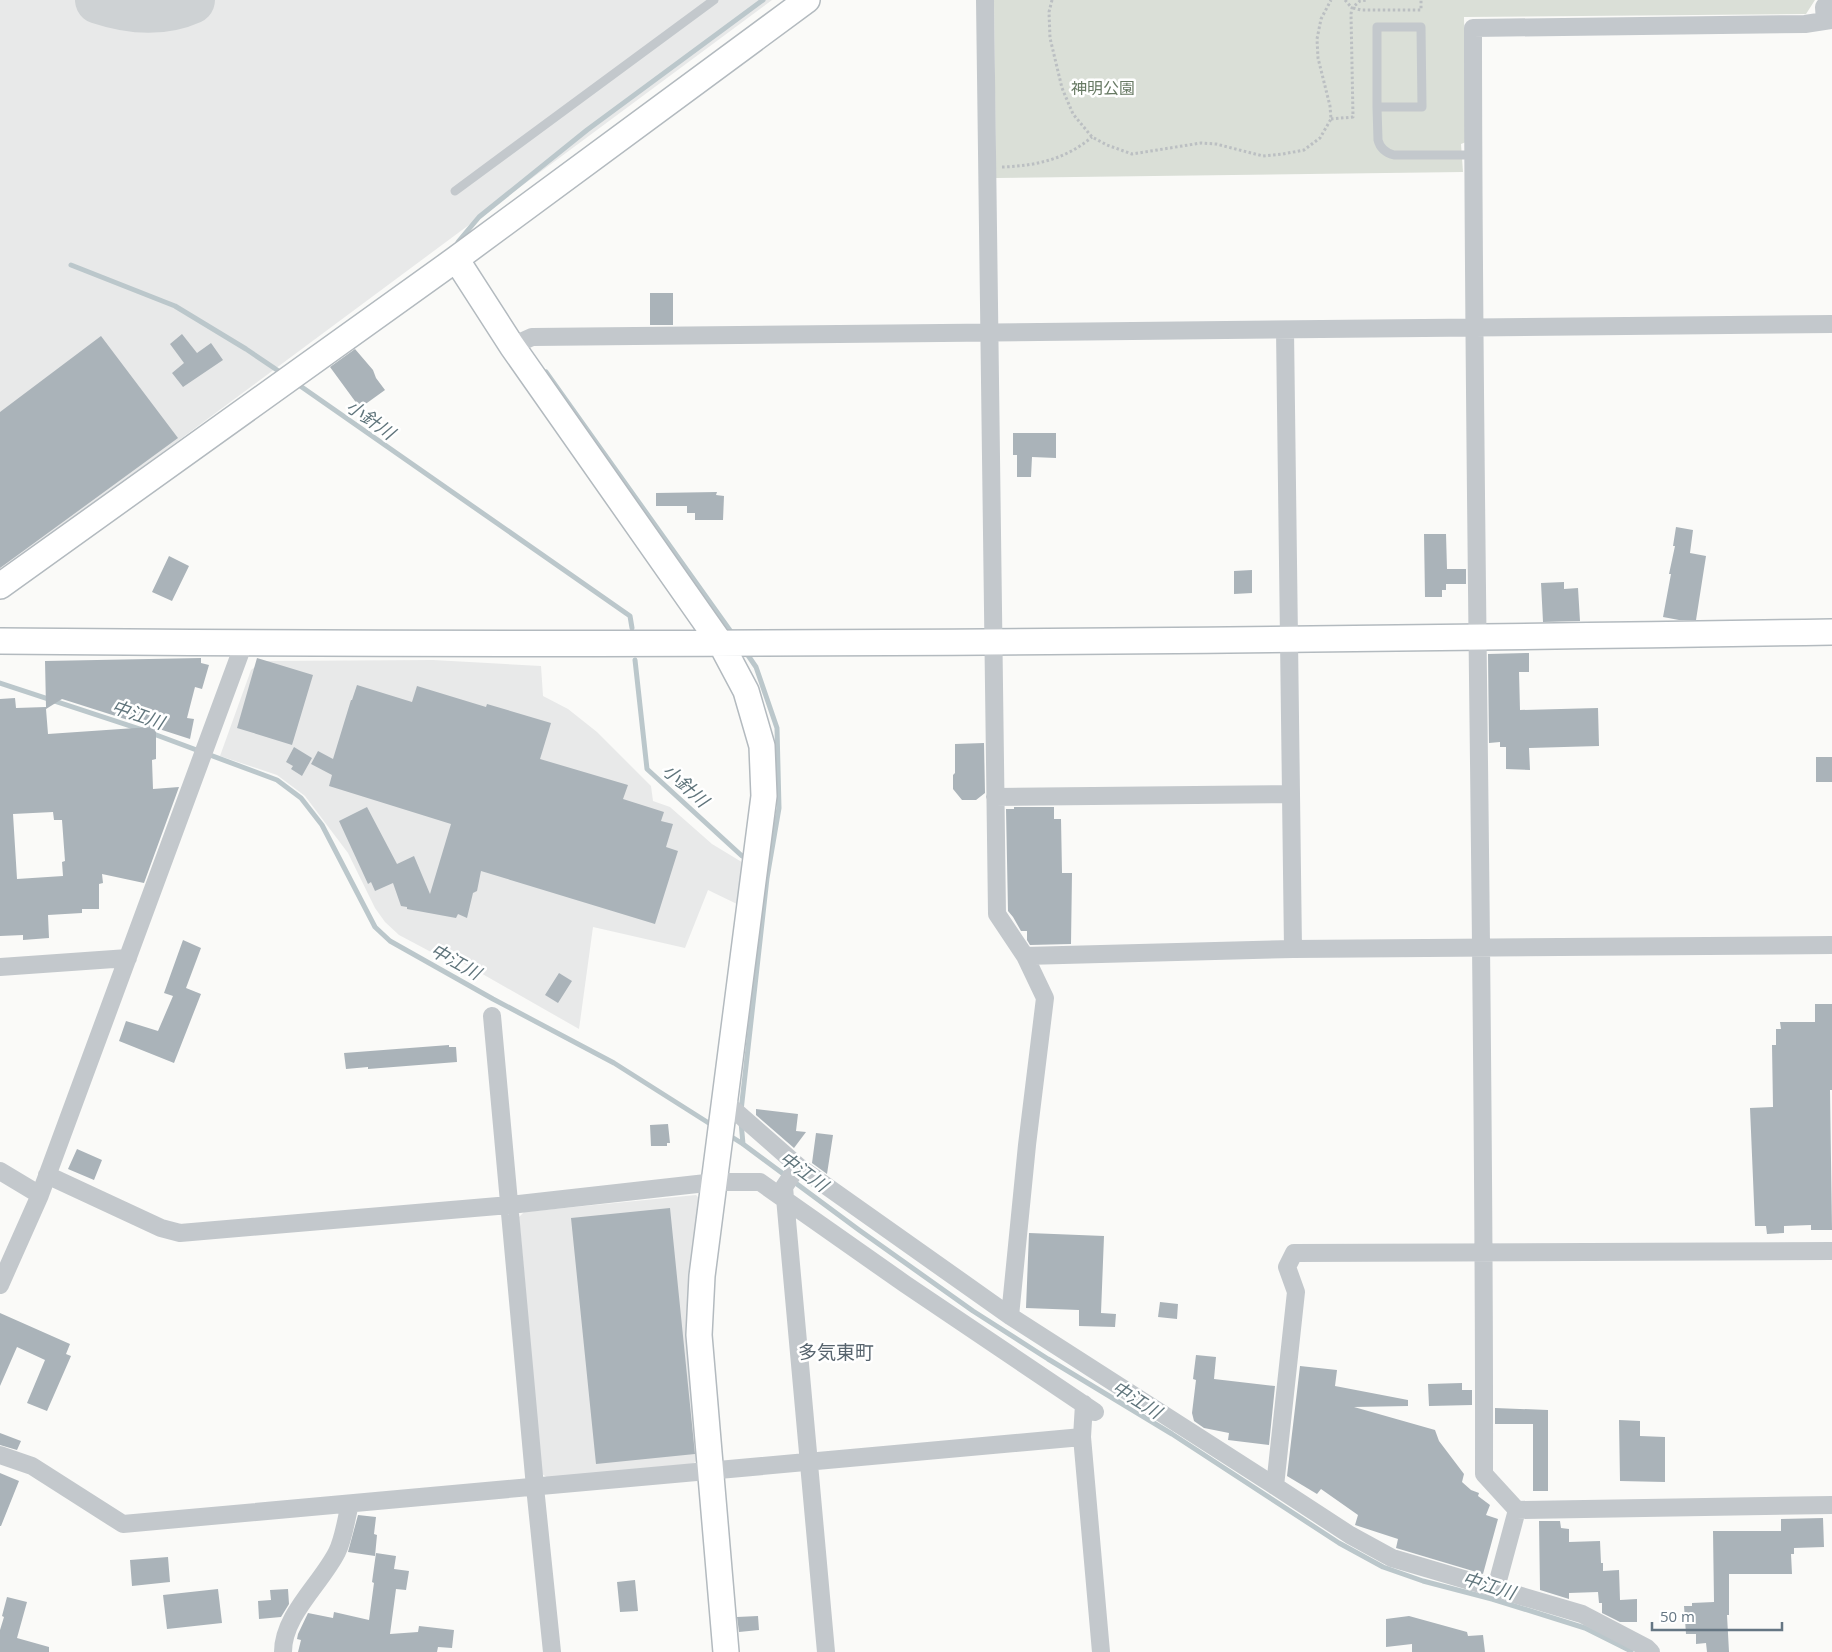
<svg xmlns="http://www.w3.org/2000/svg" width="1832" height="1652" font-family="'Open Sans','Noto Sans JP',sans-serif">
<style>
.built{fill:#e8e9e9}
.green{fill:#dadfd7}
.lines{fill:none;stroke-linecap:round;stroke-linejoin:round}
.stream{stroke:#bbc7cb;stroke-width:5}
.taxiway{stroke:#ced2d4;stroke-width:48}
.building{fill:#aab3b9;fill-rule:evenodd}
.secondary-casing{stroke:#b3babf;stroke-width:28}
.path{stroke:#bbbfc2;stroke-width:3;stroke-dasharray:2.5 2.5;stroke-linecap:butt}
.lane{stroke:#c3c8cc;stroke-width:9}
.street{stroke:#c3c8cc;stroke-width:18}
.secondary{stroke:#fff;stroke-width:25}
.labels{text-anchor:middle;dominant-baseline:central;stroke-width:5;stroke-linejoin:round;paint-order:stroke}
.park-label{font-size:16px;fill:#687a64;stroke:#fff}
.water-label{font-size:18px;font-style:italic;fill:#60757c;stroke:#fff}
.quarter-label{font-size:19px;fill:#57646e;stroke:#fff}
</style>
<rect width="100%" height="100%" fill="#fafaf8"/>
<!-- built -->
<path class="built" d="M0,0H772L0,573Z
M433,660L541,666L543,696L568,709L597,732L651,786L653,801L670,807L712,844L745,864L739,905L708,890L685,948L593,927L579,1029L451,956L448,961L399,935L385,922L375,908L348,853L305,796L277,775L220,756L251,670L262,661Z
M696,1195L702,1201L690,1340L691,1387L697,1460L691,1466L548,1478L542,1474L519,1217L524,1212Z"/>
<!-- green -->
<path class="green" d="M994,0H1815L1806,14L1464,17L1466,142L1461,144L1463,172L996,178Z"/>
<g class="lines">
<!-- stream -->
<path class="stream" d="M458,247V242L479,217L587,130L763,0
M71,265L175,306L246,349L283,374
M546,372L734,636
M296,383L630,616L632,628
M635,660L647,769L742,856
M0,683L143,730
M151,733L277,780L301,798L322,825L375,927L390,941L493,999L614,1063L715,1127
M741,1111L767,878L779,808L777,728L756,667L745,651
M741,1122L743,1144
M727,1134L743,1144L859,1230L973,1311L1048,1359L1172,1434L1339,1543L1383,1567L1423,1581L1492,1599L1585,1628L1631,1651"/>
<!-- taxiway -->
<path class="taxiway" d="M99,0C129,10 162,13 191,0"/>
</g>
<!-- building -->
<path class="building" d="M650,293H673V325H650Z
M182,334L197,353L211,343L223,360L183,387L172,373L184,363L170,344Z
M101,336L178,438L0,568V412Z
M355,349L373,370L376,378L385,390L360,408L330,367Z
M1013,433H1056V458L1032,457L1031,477H1017V455H1013Z
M717,492L716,495L724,496L723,520H695V513H687V506H656V493Z
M1676,527L1693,530L1690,553L1706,556L1696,620H1679L1663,617L1671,574H1669L1675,546H1673Z
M1424,534H1446L1447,569H1466V584H1446V590H1442V597H1425Z
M169,556L189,566L172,601L152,592Z
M1252,570V593L1234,594V571Z
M1564,582V589L1578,588L1580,621L1543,622L1541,583Z
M1529,653V672H1519L1520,710L1598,708L1599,746L1529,748L1530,770L1506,769V747H1500V742L1489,743L1488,654Z
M201,658V663L209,665L202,689L195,687L187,718L194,719L190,739L156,728V759L152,760L153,789L179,787L144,883L102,874L103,883L99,884V909H82V913L48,915L49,938L23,940V935L0,936V699L15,698L16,708L46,707L45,661ZM62,699L81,705L150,727L48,734L46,709ZM53,812L54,820H62L65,861L62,862L63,876L17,879L13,814Z
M257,658L313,675L292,745L237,728Z
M357,685L412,702L417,686L486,707L487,704L551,723L540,759L628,785L623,799L664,812L661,821L673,824L666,847L678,851L655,924L481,871L477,891L473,893L467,918L458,914L456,918L407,909V907L401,906L393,883L375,891L371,882L368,884L339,821L367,807L397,864L414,856L430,894L451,824L329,786L332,775L311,764L318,751L333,759L351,700H352Z
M984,743L985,793L976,800H962L953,789V775L955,773V744Z
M294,747L312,758L302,776L291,769L293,766L286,762Z
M1816,757H1832V782H1816Z
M1014,807H1054V819H1061L1062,873H1072L1071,944L1030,945L1027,940V931H1021L1013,917L1008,911L1006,809H1014Z
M183,940L201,948L186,988L201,994L174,1063L119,1041L126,1021L158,1031L173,996L164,993Z
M559,973L572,981L558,1003L545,995Z
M1815,1004H1832V1090H1830L1832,1230H1811V1225L1784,1226V1233L1767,1234L1766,1226H1755L1750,1108L1773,1107L1772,1045H1776V1029H1781L1780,1022H1815Z
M449,1045V1047H456L457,1062L368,1069V1067L346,1069L344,1053Z
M756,1109L798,1114L796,1131L806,1132L794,1148L756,1115Z
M668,1124L670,1143H667V1146H651L650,1125Z
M816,1133L833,1135L827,1174L812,1163Z
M77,1149L102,1160L94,1180L68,1169Z
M670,1208L695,1454L596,1464L571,1218Z
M1029,1233L1104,1236L1101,1313L1116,1314L1115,1327L1079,1326V1310L1026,1308Z
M1160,1302L1178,1304L1177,1319L1158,1317Z
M0,1313L70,1344L66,1354L71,1356L47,1411L27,1403L45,1360L17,1347L0,1386Z
M1196,1355L1216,1357L1214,1379L1275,1386L1269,1445L1228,1440L1229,1433L1204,1428L1194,1421L1192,1413L1196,1380L1193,1379Z
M1300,1366L1337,1370L1335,1386L1408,1400V1406L1354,1407L1435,1430L1439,1441L1464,1474L1462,1482L1471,1490L1479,1493L1478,1496L1490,1505L1486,1515L1498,1519L1483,1574L1396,1548L1398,1539L1355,1525L1358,1515L1321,1489L1317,1494L1287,1476Z
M1462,1383V1390H1472V1405L1429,1406L1428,1384Z
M1495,1408L1548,1410V1491H1533V1424H1495Z
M1619,1420L1640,1421V1436L1665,1437V1482L1620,1481Z
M0,1433L21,1441L17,1450L0,1445Z
M0,1473L19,1481L1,1526H0Z
M358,1515L376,1517L374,1534L377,1535L375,1556L348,1552Z
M1823,1518L1824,1547L1794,1548V1554H1791L1792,1574H1729V1615H1727L1729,1652H1707L1706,1643L1696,1644V1634H1686L1684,1606H1692V1603L1714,1602L1713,1531H1781V1519Z
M1539,1521H1560L1561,1528L1569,1529V1542L1600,1541L1601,1563H1603V1571L1619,1570L1620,1600L1637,1599V1622H1620L1602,1613V1603H1599L1598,1592L1569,1593V1599L1540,1590Z
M376,1553L396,1556L394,1569L409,1571L406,1590L396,1589L390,1634L418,1632L419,1626L454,1630L452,1648L438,1647L437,1652H298L301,1640L297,1639L298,1634L308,1613L333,1618L334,1612L369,1620L374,1583L372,1582Z
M168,1557L170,1582L132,1586L130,1560Z
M635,1580L638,1611L620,1612L617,1582Z
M218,1589L222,1623L167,1629L163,1595Z
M288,1589L289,1604L281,1617L259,1619L258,1601L271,1600L270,1590Z
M7,1597L27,1602L17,1638L49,1647V1652H0V1630L4,1617L2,1616Z
M758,1616L759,1630L739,1632L737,1617Z
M1409,1616L1467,1632L1468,1636L1483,1635L1485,1652H1412V1644L1386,1647V1619Z"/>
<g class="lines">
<!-- secondary casing -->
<g class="secondary-casing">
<path id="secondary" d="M456,259L512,346L721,644L746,691L762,746L764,796L702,1276L699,1335L726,1652
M0,586L456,259L807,0
M0,641C611,647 1221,642 1832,632"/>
</g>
<!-- path -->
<path class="path" d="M1052,0L1049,12L1050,38L1062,88L1073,114L1092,137L1107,145L1132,154L1201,143L1216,144L1263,156L1283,154L1304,150L1320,138L1331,119L1330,106L1318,58L1317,39L1321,19L1331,0
M1345,0L1351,7
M1353,8L1361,10H1421V0
M1331,119L1353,117L1351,14L1352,8L1360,1L1368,0
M1002,167C1036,166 1066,159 1092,137"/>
<!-- lane -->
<path class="lane" d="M1377,107H1422L1421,27H1377V107L1378,140C1380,148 1386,153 1394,155H1473
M455,191L714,0"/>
<!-- street -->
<path class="street" d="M985,0L997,914L1025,956L1045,998L1027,1145L1010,1316
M1832,20L1805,24L1473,28C1473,510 1485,992 1484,1474L1517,1510L1832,1505
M1825,21L1824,7L1829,0
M1285,330L1293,949
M512,346L532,337L1832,324
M995,797L1290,794
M1025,956L1293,949L1832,945
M0,967L128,958
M492,1016L535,1487L552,1652
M724,1101L798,1166L1010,1316L1275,1486L1350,1535L1392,1558L1582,1614L1647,1648L1651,1652
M798,1166L784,1187L785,1198L826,1652
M0,1171L40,1195
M47,1175L161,1228L180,1233L510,1205L715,1182H760L905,1284L1095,1412
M0,1285L40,1195L244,643
M1084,1404L1082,1437L1101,1652
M0,1455L32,1466L123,1524L1082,1437
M1275,1486L1296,1292L1287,1267L1294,1253L1832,1251
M1496,1588L1517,1510
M283,1652C283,1615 321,1584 337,1552C344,1538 346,1519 350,1504"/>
<!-- secondary -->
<use href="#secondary" class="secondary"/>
</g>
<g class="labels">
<!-- park labels -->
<g class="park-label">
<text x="1103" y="88">神明公園</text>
</g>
<!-- water labels -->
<g class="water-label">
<text transform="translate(371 419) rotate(35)">小針川</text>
<text transform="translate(138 714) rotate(19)">中江川</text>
<text transform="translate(686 785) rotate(42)">小針川</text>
<text transform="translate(456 961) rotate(29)">中江川</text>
<text transform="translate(804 1171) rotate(36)">中江川</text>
<text transform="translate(1137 1399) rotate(32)">中江川</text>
<text transform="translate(1489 1585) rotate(17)">中江川</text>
</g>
<!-- quarter labels -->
<g class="quarter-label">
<text x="836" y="1352">多気東町</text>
</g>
</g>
<!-- scale -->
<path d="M1652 1622v8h130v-8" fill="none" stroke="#657683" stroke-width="2.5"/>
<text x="1660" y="1622" font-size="15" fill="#657683" stroke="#ffffff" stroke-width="4" paint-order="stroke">50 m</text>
</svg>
